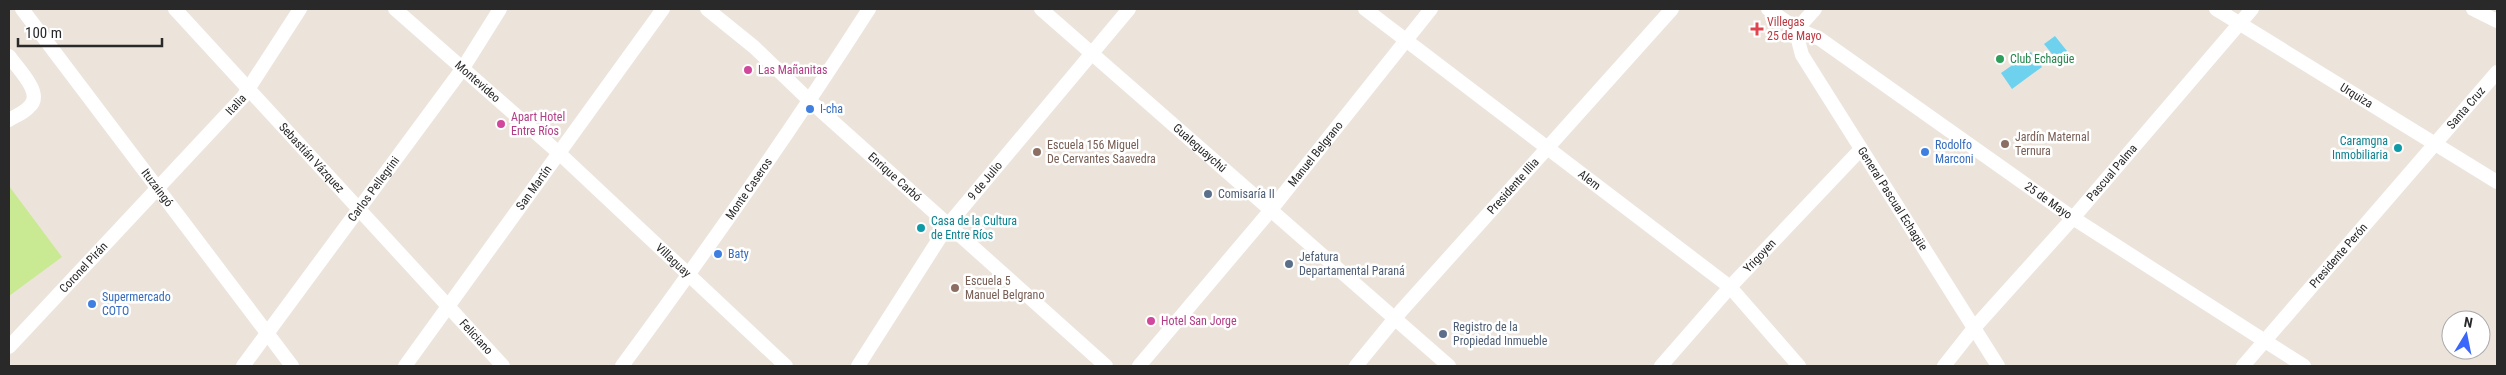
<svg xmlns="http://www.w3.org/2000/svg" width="2506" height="375" font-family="'Roboto Condensed',sans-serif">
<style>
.pitch{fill:#c9ea93}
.water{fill:#6ed2ee}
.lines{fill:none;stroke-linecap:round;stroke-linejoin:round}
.minor{stroke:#fff;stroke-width:14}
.health-dot{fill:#e0444e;stroke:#fff;stroke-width:2}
.leisure-dot{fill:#2e9e5b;stroke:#fff;stroke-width:2}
.hotel-dot{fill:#d1479c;stroke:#fff;stroke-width:2}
.shop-dot{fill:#3f7fe0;stroke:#fff;stroke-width:2}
.education-dot{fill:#8d6e63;stroke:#fff;stroke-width:2}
.culture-dot{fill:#0f9aa8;stroke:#fff;stroke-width:2}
.service-dot{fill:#5c6f8a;stroke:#fff;stroke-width:2}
.labels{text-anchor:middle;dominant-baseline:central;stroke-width:5;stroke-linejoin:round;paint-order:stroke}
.health-label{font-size:12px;fill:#be3a42;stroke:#fff;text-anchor:start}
.leisure-label{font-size:12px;fill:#27864d;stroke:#fff;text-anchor:start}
.hotel-label{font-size:12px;fill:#b23c85;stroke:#fff;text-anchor:start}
.street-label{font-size:12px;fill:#292929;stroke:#fff}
.shop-label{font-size:12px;fill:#366cbe;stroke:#fff;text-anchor:start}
.education-label{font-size:12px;fill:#785e54;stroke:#fff;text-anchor:start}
.culture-label{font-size:12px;fill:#0d838f;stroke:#fff;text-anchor:end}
.service-label{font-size:12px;fill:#4e5e75;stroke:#fff;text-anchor:start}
</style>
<rect width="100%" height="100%" fill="#ece4db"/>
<!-- pitch -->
<path class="pitch" d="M9,186L62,257L9,296Z"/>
<!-- water -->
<path class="water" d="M2055,36L2067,51L2056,59L2044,44Z
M2031,52L2042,67L2012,89L2001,73Z"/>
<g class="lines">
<!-- minor -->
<g class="minor">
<path id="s1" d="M22,9L292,366"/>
<path id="s2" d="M175,9L503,366"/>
<path id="s3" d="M395,9L560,154L786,366"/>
<path id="s4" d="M707,9L754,47L810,101L1106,366"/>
<path id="s5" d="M1041,9L1449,366"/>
<path id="s6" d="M1365,9L1730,287L1799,366"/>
<path id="s7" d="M1768,9L1797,29L1820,39L2073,218L2304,366"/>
<path id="s8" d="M2216,9L2497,182"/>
<path d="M2473,9L2497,21"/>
<path id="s9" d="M1794,25L1802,55L1998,366"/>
<path d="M1797,29L1815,9"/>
<path d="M9,56C17,68 45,94 29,107C24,113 15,116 9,120"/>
<path id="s10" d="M9,347L243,97L300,9"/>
<path id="s11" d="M243,366L463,68L500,9"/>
<path id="s12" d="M405,366L663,9"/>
<path id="s13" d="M622,366C708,249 791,131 869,9"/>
<path id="s14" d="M858,366L948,225L1129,9"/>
<path id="s15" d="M1139,366L1270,211L1431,9"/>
<path id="s16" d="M1356,366L1401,311L1672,9"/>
<path id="s17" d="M1661,366L1730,287L1861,149"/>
<path id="s18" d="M1944,366L1974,328L2073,218L2252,9"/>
<path id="s19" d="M2243,366L2497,72"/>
</g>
</g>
<!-- markers -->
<path class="health-dot" d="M1754.5 21.5h5v5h5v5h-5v5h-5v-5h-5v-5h5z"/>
<circle class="leisure-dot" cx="2000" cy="59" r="5"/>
<g class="hotel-dot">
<circle cx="748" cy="70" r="5"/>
<circle cx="501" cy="124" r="5"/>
<circle cx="1151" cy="321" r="5"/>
</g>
<g class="shop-dot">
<circle cx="810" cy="109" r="5"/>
<circle cx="1925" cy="152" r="5"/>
<circle cx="718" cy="254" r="5"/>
<circle cx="92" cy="304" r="5"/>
</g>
<g class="education-dot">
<circle cx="2005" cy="144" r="5"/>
<circle cx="1037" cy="152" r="5"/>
<circle cx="955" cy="288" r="5"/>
</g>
<g class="culture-dot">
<circle cx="2398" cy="148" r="5"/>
<circle cx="921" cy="228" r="5"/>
</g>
<g class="service-dot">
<circle cx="1208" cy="194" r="5"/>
<circle cx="1289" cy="264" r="5"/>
<circle cx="1443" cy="334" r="5"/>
</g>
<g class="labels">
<!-- health labels -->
<g class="health-label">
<text x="1767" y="22">Villegas<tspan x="1767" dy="14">25 de Mayo</tspan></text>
</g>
<!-- leisure labels -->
<g class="leisure-label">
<text x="2010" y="59">Club Echagüe</text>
</g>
<!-- hotel labels -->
<g class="hotel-label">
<text x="758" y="70">Las Mañanitas</text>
<text x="511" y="117">Apart Hotel<tspan x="511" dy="14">Entre Ríos</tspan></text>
<text x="1161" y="321">Hotel San Jorge</text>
</g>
<!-- street labels -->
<g class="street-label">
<text stroke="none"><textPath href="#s3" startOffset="110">Montevideo</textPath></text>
<text stroke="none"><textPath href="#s8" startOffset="165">Urquiza</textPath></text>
<text stroke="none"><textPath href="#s10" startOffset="332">Italia</textPath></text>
<text stroke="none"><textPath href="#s19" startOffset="341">Santa Cruz</textPath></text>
<text stroke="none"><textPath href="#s5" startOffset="211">Gualeguaychú</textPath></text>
<text stroke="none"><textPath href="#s15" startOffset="276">Manuel Belgrano</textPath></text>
<text stroke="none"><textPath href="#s2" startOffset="202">Sebastián Vázquez</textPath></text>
<text stroke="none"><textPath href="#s18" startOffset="256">Pascual Palma</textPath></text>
<text stroke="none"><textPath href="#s4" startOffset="252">Enrique Carbó</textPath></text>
<text stroke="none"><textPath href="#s6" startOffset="282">Alem</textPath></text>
<text stroke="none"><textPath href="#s14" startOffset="225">9 de Julio</textPath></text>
<text stroke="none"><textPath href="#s16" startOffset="239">Presidente Illia</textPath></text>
<text stroke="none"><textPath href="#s1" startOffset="224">Ituzaingó</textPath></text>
<text stroke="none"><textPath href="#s11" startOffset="220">Carlos Pellegrini</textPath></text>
<text stroke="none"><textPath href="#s12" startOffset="220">San Martín</textPath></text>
<text stroke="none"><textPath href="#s13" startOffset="218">Monte Caseros</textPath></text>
<text stroke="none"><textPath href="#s9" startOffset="201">General Pascual Echagüe</textPath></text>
<text stroke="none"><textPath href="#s7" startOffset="340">25 de Mayo</textPath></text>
<text stroke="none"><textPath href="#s19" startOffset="146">Presidente Perón</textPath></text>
<text stroke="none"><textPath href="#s17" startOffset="148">Yrigoyen</textPath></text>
<text stroke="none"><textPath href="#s3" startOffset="375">Villaguay</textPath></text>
<text stroke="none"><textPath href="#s10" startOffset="109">Coronel Pirán</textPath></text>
<text stroke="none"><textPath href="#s2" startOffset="445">Feliciano</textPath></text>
</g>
<!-- shop labels -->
<g class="shop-label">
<text x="820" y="109">I-cha</text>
<text x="1935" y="145">Rodolfo<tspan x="1935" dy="14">Marconi</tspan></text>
<text x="728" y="254">Baty</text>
<text x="102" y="297">Supermercado<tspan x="102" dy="14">COTO</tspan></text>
</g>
<!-- education labels -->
<g class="education-label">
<text x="2015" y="137">Jardín Maternal<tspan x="2015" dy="14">Ternura</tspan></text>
<text x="1047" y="145">Escuela 156 Miguel<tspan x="1047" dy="14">De Cervantes Saavedra</tspan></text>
<text x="965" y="281">Escuela 5<tspan x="965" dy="14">Manuel Belgrano</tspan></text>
</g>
<!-- culture labels -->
<g class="culture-label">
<text x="2388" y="141">Caramgna<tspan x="2388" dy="14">Inmobiliaria</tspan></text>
<text x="931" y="221" text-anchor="start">Casa de la Cultura<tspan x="931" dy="14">de Entre Ríos</tspan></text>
</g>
<!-- service labels -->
<g class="service-label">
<text x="1218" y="194">Comisaría II</text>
<text x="1299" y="257">Jefatura<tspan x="1299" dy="14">Departamental Paraná</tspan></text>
<text x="1453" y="327">Registro de la<tspan x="1453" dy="14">Propiedad Inmueble</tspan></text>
</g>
</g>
<!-- border -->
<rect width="2506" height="375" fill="none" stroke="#292929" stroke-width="20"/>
<!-- north arrow -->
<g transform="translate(2466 335) rotate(10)"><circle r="24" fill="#ffffff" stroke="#a9a9a9"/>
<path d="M0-4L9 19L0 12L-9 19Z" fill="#3a66fa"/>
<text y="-8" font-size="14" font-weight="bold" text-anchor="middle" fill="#292929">N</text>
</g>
<!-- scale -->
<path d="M18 38v8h144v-8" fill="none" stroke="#292929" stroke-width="2.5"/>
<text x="25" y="38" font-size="15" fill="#292929" stroke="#ffffff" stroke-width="4" paint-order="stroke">100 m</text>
</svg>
